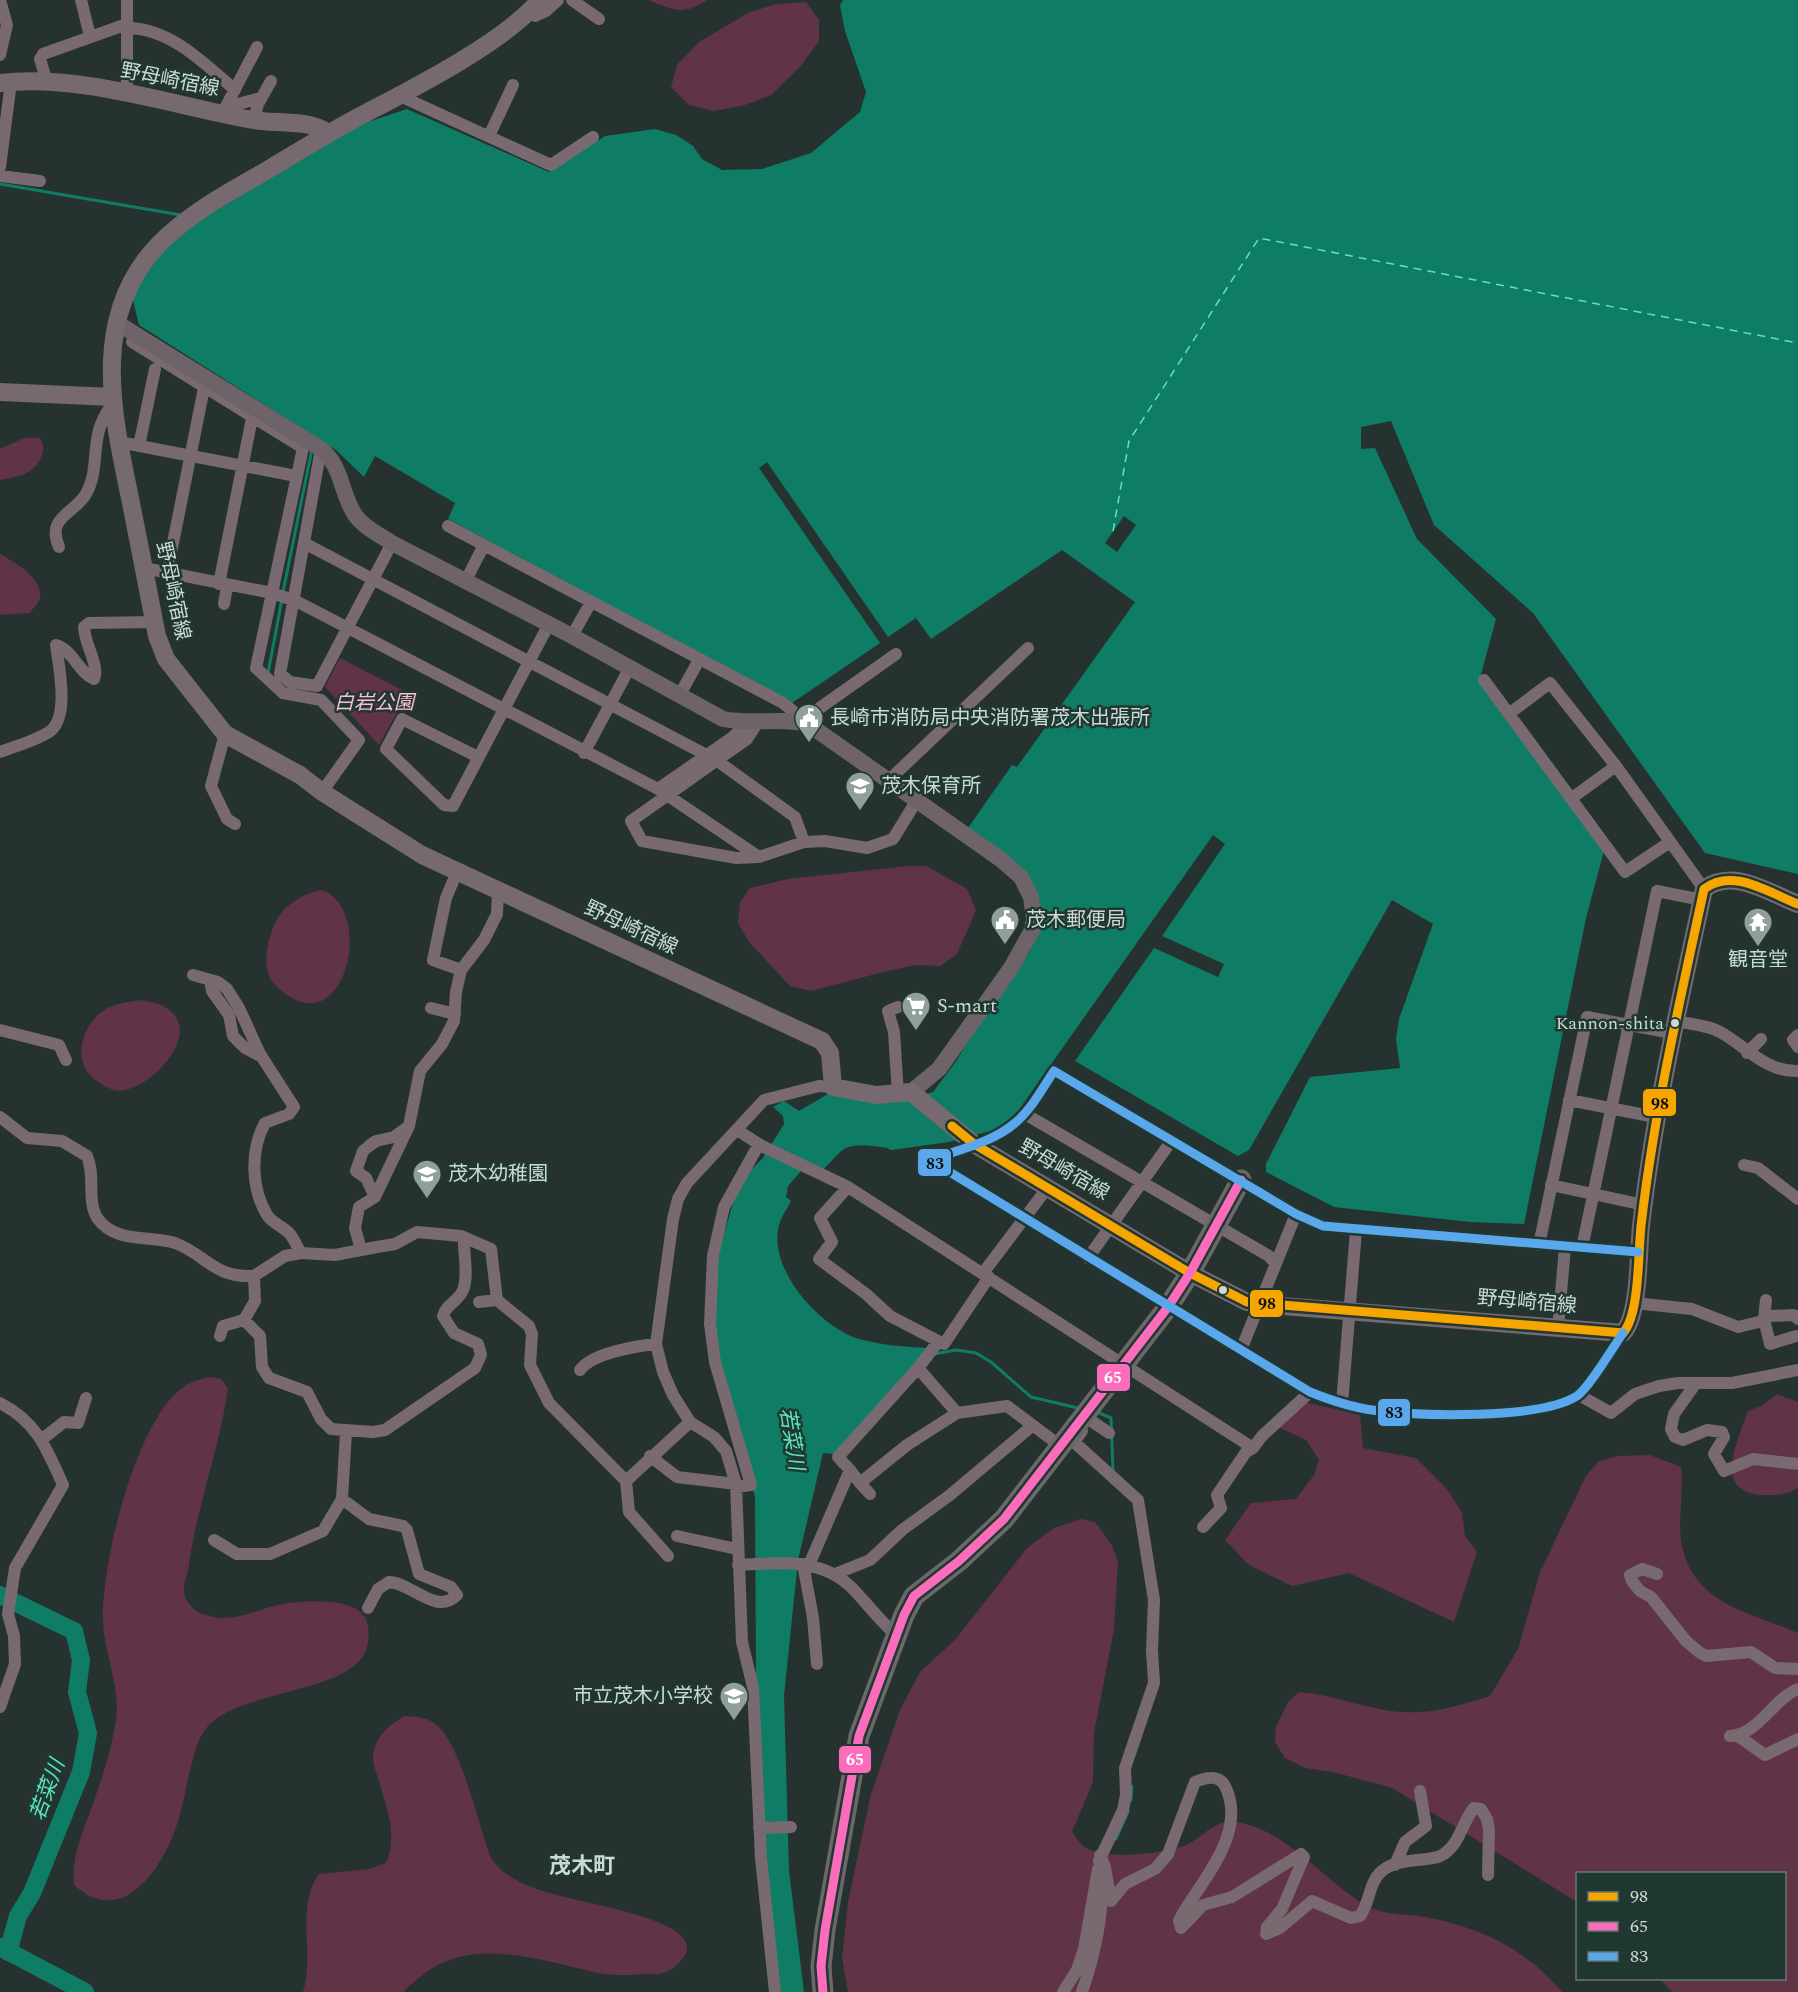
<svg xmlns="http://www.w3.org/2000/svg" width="1798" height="1992" font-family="Spectral,'Noto Sans JP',serif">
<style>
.green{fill:#603346}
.water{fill:#0f7d65}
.pier{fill:#26322f}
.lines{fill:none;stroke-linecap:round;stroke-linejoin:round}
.stream{stroke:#0f7d65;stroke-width:3}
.river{stroke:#0f7d65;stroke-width:18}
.ferry{stroke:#59e6c1;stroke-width:1.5;stroke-dasharray:8 6;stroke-linecap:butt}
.street{stroke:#786a70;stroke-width:12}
.secondary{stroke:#6d6368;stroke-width:16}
.primary{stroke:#766970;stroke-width:18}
.highway{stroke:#6c686a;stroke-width:21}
.bus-1-casing{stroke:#203831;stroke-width:14}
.bus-2-casing{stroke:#203831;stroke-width:14}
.bus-3-casing{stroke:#203831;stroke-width:14}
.bus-1{stroke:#f7a600;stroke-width:9}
.bus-2{stroke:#fb6dba;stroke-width:9}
.bus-3{stroke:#5aa8eb;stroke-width:9}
.bus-dot{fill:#cbdad4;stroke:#203831;stroke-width:2}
.labels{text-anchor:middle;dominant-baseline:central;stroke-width:5;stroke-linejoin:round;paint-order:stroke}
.bus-label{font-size:18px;fill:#cbdad4;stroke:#203831;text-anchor:end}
.street-label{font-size:20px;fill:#cbdad4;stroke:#203831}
.park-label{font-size:20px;font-style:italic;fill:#febdd6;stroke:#203831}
.poi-label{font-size:20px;fill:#cbdad4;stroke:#203831;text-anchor:start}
.water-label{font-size:21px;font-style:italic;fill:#59e6c1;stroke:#203831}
.quarter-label{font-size:22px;font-weight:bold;fill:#cbdad4;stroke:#203831}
.line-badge{stroke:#203831;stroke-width:2}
.badge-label{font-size:16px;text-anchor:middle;font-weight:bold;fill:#fff}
.pale-badge-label{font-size:16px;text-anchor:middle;font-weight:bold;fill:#111}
</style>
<rect width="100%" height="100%" fill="#26322f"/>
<!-- green -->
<path class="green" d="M648,0H707C684,16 673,10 648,0Z
M806,2L819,20V41L800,67L771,95L745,105L714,111L689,105L671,87L677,65L699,42L748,13L776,4Z
M24,438H39C50,449 38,468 25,474C17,477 8,478 0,480V449Z
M0,554C14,562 43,578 40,597C39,603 33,608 30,613L0,615Z
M340,658L408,693L379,745L325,687Z
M908,866H926L967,889L976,910L957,954L940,966L916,965L887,971L811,991L790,986L749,942L738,923L740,902L750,888L788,879Z
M322,890C373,909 348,1027 294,999C285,994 275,987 270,978C261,960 270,927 282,912C291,901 308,892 322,890Z
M142,1000C151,1002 160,1003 168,1009C206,1035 143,1098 113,1090C108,1088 98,1082 93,1078C72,1061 82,1025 103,1011C114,1003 129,1002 142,1000Z
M210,1377L221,1379L228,1388C220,1448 197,1505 189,1565C188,1573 183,1583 184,1591C184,1598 190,1606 195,1610C203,1615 217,1619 226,1618C243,1617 261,1609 278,1605C300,1600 356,1596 366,1619C370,1629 369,1641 366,1650C349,1694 241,1689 207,1727C191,1746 187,1793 179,1818C167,1860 126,1932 74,1885C71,1854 85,1828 95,1798C104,1772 112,1747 116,1719C121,1691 104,1651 103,1621C101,1565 136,1417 185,1386C192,1381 202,1379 210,1377Z
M1777,1394L1798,1402V1488C1787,1495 1774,1496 1761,1495C1711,1492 1739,1438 1748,1411L1763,1405Z
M1304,1402L1360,1415L1363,1448L1416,1458L1446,1488L1462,1512L1465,1536L1477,1552L1454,1622L1349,1573L1292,1586L1249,1565L1225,1540L1251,1503L1296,1499L1314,1475L1319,1460L1306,1440L1278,1427Z
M1650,1455L1681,1467C1684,1492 1677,1524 1682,1546C1695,1605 1750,1612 1798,1633V1992H1672L1660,1979L1784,1978V1874H1578L1577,1902L1392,1788L1333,1772L1305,1768L1285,1758L1275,1742L1276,1727L1288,1702L1299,1692C1329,1694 1356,1705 1385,1710C1424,1717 1454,1707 1490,1696L1518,1649L1540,1572L1586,1476L1599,1461L1619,1456Z
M1082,1519L1095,1522L1111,1544L1118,1561L1114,1629L1094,1733L1093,1782L1072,1832C1076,1836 1079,1843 1083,1846C1103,1862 1164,1853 1186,1845C1203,1838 1213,1820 1234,1822C1283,1826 1325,1882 1367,1906C1382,1915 1408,1914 1425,1917C1480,1927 1526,1949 1562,1992H848L842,1958L848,1902L871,1794L900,1710L920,1672L955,1640L1027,1548L1054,1528Z
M405,1716C418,1717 429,1717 439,1727C461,1748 479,1825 490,1856C510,1892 578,1898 616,1909C634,1915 702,1928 684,1957C679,1964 671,1971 662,1973C657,1975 650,1973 644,1974C631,1975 617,1976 604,1974C547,1963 475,1934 424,1974C417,1980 409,1985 404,1992H303C315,1954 295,1908 319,1874L369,1869L386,1863C399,1832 385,1807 378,1777C376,1772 373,1764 373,1759C373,1739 389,1724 405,1716Z"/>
<!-- water -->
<path class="water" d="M843,0H1798V874L1705,853L1533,613L1434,525L1391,421L1361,427V449L1375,448L1417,539L1496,619L1480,678L1604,851L1586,918L1524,1224L1470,1222L1334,1207L1266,1172V1164L1310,1077L1400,1068L1396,1039L1399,1019L1433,924L1392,900L1249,1150L1238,1156L1075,1061L1154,948L1218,977L1224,964L1162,936L1225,844L1213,835L1018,1111L1000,1127L990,1131L949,1142L891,1150C885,1146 879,1147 872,1146C841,1144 844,1149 824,1169L809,1162L788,1186L786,1197L791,1201C787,1209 779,1220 778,1230C771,1272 820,1327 859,1339C881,1345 905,1347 928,1348L835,1454L823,1453L798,1560L784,1696L789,1871L804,1992H781L768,1911L756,1674L755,1497L717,1353L713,1314L720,1248L733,1203L744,1177L762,1159L784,1124L783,1116L773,1107L784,1101L799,1111L828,1094L898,1102L933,1092L957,1060L977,1026L1029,953L1042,921L1037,894L968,828L1012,765L1017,767L1135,602L1062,550L931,639L916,618L888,637L767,462L759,468L880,643L792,703L448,519L455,503L375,456L364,477L336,450L139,325L132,296L156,257L188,226L350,128L407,109L549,172L605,136L655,129L676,135L693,146L702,159L722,170L762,169L811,153L860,112L866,92L845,31L840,5Z"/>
<!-- pier -->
<path class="pier" d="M1124,516L1136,525L1117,552L1105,543Z"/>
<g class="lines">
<!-- stream -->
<path class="stream" d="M0,184L181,215
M283,592L312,449
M268,673L282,599
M934,1354L956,1350L976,1353L991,1362L1031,1397L1078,1408
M1097,1412L1111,1418L1113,1471
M1131,1800L1132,1786
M1116,1839L1128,1812"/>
<!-- river -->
<path class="river" d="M0,1595L74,1631L81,1660L77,1692L88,1733L81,1772L32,1893L18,1916L8,1952
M0,1947L85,1992"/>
<!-- ferry -->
<path class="ferry" d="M1113,531L1129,441L1259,238L1798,343"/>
<!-- street -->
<path class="street" d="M81,0L90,36
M572,0L599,19
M529,13L535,16L546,11L558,0
M127,24V0
M127,28C170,28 204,63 235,90
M0,55L7,25L0,0
M47,82L40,59L43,54L127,24V95
M400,96L551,165L593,137
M222,114L257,47
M230,116L234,105L261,98
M254,120L258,104L271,81
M489,136L513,85
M0,167L11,82
M0,176L40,181
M132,342L303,448L256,668L283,693L321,700L359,740L322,792
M119,442L296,476
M139,446L155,369
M321,449L280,674L290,682L317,686L392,543
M448,526L783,703L793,711L800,722L896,654
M306,544L716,760L795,817L804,842
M59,547C46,517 73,515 86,494C102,466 87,436 112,405
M144,568L272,593L296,601L658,789L759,857
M167,573L204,388
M466,580L484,545
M219,584L252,418
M224,604L227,586
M572,636L591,602
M1484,680L1625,872L1670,842
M679,696L699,660
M1510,713L1550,683L1616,766L1704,889
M758,722L747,739L631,821L642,841L736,858L759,857L804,842L825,841L867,848L893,839L917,800
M225,734L211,786L227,819L235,824
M0,752C16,746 35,741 49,732C70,718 59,667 56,645C73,650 78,672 94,679C100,666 84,643 84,627L89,623L155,622
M584,753L629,669
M478,757L402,719L386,749L444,805L453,806L549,624
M890,779L1028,648
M658,789L733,737L745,724
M1572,798L1616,766
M457,872L446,898L433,960L461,970
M193,975L218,982L227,989L239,1008L260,1054L294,1107L289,1114L265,1123C250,1150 251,1188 267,1215C272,1223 282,1226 289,1233C294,1238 297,1247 301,1253
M210,980L212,991L229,1015L233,1036L245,1048L262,1057
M431,1008L455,1014
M1675,1021C1689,1024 1708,1025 1720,1032C1746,1046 1765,1072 1798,1071
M0,1030L59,1045L66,1060
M1798,1035L1793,1040L1798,1047
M1747,1053L1761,1039
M898,1095L894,1032L888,1011L898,1007
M1569,1100L1655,1117
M1025,1114L1269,1256L1275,1263
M0,1117L27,1138L62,1141L87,1156C96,1177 86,1202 98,1219C116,1244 151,1235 175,1243C207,1255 213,1278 254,1276L285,1256L301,1253L335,1255L377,1247L395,1244L417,1232L461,1236L491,1249L497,1300
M737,1130L762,1146L848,1187L1253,1448L1262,1436L1310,1392
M1744,1165L1758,1168L1798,1199
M1551,1185L1644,1205
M848,1187L820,1218L832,1242L819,1259L866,1294L890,1316L944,1344L989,1277
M375,1197L366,1178L356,1171L363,1151L369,1146L376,1141L394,1137L408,1127
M1539,1245L1587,1017L1672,1033
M1582,1248L1657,891L1702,900
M361,1250L355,1228L359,1207L375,1197L409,1126L420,1071L442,1044L454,1021L456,992L461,970L484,940L497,914L498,891
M1088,1258L1172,1140
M983,1273L1048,1187
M254,1276L255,1301L244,1320L260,1336L262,1367L269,1378L307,1392L321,1419L331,1429L373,1432L385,1430L475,1368L481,1355L478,1344L454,1333L443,1316C446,1304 459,1301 463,1290C469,1276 463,1252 464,1237
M1766,1300L1764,1319L1770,1344L1796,1336
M479,1302L497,1300L529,1326L532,1334L530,1365L549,1403L626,1481L690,1422
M1634,1303L1692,1309L1738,1327L1759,1322L1769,1316L1794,1315L1798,1319
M1558,1328L1565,1247
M1623,1333C1613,1347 1589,1388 1577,1396C1539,1420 1418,1416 1372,1410C1350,1407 1330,1400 1310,1392L930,1160C957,1150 992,1143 1015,1123C1031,1110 1042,1089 1054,1071L1296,1214L1323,1226L1638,1252
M220,1336L223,1326L244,1320
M1241,1350L1296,1214
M918,1368L957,1413
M580,1370C592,1353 637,1346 656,1344
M1696,1383L1674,1414L1671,1429L1675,1437L1683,1440L1707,1430L1722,1432L1724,1437L1714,1454L1724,1471L1753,1459L1798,1464
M1579,1395L1611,1413L1635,1394L1659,1386L1678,1383H1732L1798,1370
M0,1403C37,1422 47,1449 63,1485L15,1568L8,1614L14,1636L15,1664L0,1707
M1342,1404L1356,1230
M1090,1420L1109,1433
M1082,1431L1074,1442L1138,1500L1154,1600L1152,1650L1154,1683L1125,1768L1126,1795L1123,1810L1099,1861
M346,1432L342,1499L369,1519L403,1526L407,1530L419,1574L451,1587L457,1595C436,1616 412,1583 389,1582L378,1589L368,1608
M41,1440L64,1422L78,1423L86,1398
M650,1456L677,1477L736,1484
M850,1470L860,1483L907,1445L957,1413L1007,1406L1059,1445
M626,1481L629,1512L668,1556
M860,1483L870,1494
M736,1487L751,1485L715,1362L710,1324L713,1256L724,1207L759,1144
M1203,1527L1221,1508L1217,1495L1246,1452L1253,1448
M677,1536L737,1549
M214,1540L237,1554H270L323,1531L342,1499
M803,1564L813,1618L817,1664
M738,1565C778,1563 820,1557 851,1587C866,1602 879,1620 895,1634
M809,1565L850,1470L838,1457L918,1368L938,1342
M835,1574L870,1560L902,1530L950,1495L1032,1426
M1657,1574L1642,1569L1630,1575L1632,1581L1640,1591L1651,1597L1686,1641L1699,1652L1706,1656L1751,1652L1775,1668L1798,1669
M1730,1736C1758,1735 1773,1699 1798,1689
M1738,1736L1765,1755L1798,1739
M759,1828L791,1827
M1100,1855L1105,1867L1111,1901L1125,1884L1155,1869L1168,1854L1195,1782C1207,1777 1220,1774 1226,1788C1246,1832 1205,1877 1183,1913L1179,1921L1181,1928L1203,1905L1232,1897L1301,1854L1304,1857L1282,1909L1267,1927L1266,1934L1280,1928L1312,1901L1351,1918L1360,1916C1370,1903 1369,1881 1382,1871C1400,1856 1432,1863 1444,1854C1461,1842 1462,1822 1474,1808L1481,1809L1487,1819L1489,1830L1488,1875
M1395,1865L1405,1842L1426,1826L1420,1791
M775,1992L761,1858L753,1687L742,1642L736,1484L726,1451L714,1437L690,1422L673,1395L663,1372L656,1344L673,1219L678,1199L687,1183L764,1100L819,1086L833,1087
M1063,1992L1077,1970L1084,1949L1098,1869
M1082,1992C1094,1957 1102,1924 1102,1887"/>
<!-- secondary -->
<path class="secondary" d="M117,323L321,449C343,467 340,492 355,515C363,527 380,535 392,543L572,636L723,719C752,725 780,717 808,724L1000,859L1021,877L1031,897L1034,919L1032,930L1011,968L939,1069L911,1092"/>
<!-- primary -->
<path class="primary" d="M540,0C504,42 416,87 366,113C331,131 298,152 264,172C227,193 190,213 159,244C90,315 112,412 130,498C139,544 148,589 157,636L166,659L225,734L300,775L322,792L422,855L822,1041L830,1053L833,1087L876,1095L911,1092L974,1144L1190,1273L1247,1302L1258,1304L1623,1333C1640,1314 1638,1252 1641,1226C1654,1112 1680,1001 1704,889C1733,867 1769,893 1798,904
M0,83C78,73 175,106 253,120C276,124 309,119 328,133
M0,392L112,397"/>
<!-- highway -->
<path class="highway" d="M823,1992L821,1966L825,1930L859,1736L904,1615L914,1596L959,1561L1004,1519L1168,1307L1190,1273L1241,1180"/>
<!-- bus-1 casing -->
<g class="bus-1-casing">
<path id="bus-1" d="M952,1126L974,1144L1190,1273L1247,1302L1623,1333C1640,1314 1638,1252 1641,1226C1654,1112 1680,1001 1704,889C1733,867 1769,893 1798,904"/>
</g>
<!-- bus-2 casing -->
<g class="bus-2-casing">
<path id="bus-2" d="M823,1992L821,1966L825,1930L859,1736L904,1615L914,1596L959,1561L1004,1519L1168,1307L1190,1273L1241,1180"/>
</g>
<!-- bus-3 casing -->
<g class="bus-3-casing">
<path id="bus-3" d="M1623,1333C1613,1347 1589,1388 1577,1396C1539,1420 1418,1416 1372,1410C1350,1407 1330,1400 1310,1392L930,1160C957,1150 992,1143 1015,1123C1031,1110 1042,1089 1054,1071L1296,1214L1323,1226L1638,1252"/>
</g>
<!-- bus-1 -->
<use href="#bus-1" class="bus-1"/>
<!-- bus-2 -->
<use href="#bus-2" class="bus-2"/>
<!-- bus-3 -->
<use href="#bus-3" class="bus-3"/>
</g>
<!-- icons -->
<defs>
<g id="civic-pin" transform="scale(1.5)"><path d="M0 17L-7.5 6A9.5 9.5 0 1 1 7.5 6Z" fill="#919f9a" stroke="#203831"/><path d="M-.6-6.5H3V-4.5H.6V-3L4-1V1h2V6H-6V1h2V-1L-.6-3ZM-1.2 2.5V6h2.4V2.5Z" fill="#fff"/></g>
<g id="school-pin" transform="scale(1.5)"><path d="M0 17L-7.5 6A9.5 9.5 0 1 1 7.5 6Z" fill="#919f9a" stroke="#203831"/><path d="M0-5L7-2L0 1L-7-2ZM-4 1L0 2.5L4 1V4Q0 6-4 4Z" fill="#fff"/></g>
<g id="temple-pin" transform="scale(1.5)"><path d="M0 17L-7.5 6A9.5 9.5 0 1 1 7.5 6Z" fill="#919f9a" stroke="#203831"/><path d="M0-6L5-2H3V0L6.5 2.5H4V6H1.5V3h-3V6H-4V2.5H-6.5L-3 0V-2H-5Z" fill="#fff"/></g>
<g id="supermarket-pin" transform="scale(1.5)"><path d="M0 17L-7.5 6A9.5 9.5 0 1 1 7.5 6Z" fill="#919f9a" stroke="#203831"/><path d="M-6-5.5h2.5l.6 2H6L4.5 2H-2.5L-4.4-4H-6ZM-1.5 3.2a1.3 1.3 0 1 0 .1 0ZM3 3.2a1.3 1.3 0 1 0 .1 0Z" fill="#fff"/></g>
</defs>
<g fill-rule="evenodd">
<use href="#civic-pin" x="809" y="718"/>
<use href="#school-pin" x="860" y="786"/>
<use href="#civic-pin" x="1005" y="920"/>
<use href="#temple-pin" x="1758" y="922"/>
<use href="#supermarket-pin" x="916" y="1006"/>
<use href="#school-pin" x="427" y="1174"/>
<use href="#school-pin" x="734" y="1696"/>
</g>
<!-- markers -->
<g class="bus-dot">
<circle cx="1675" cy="1023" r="5"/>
<circle cx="1223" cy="1290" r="5"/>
</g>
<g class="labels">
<!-- bus labels -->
<g class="bus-label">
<text x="1664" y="1023">Kannon-shita</text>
</g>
<!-- street labels -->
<g class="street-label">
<text transform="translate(170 80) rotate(11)">野母崎宿線</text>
<text transform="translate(173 591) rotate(78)">野母崎宿線</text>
<text transform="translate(631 928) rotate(25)">野母崎宿線</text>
<text transform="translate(1064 1170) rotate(30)">野母崎宿線</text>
<text transform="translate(1527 1302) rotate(5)">野母崎宿線</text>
</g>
<!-- park labels -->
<g class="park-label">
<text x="374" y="703">白岩公園</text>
</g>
<!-- poi labels -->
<g class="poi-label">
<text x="830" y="718">長崎市消防局中央消防署茂木出張所</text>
<text x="881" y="786">茂木保育所</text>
<text x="1026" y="920">茂木郵便局</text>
<text x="1758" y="960" text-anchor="middle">観音堂</text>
<text x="937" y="1006">S-mart</text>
<text x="448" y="1174">茂木幼稚園</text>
<text x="713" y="1696" text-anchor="end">市立茂木小学校</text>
</g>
<!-- water labels -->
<g class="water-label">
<text transform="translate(791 1439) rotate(81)">若菜川</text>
<text transform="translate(48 1790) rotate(-70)">若菜川</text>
</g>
<!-- quarter labels -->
<g class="quarter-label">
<text x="582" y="1866">茂木町</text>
</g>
</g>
<g class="line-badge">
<rect x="1642" y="1088" width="35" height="29" rx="6" fill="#f7a600"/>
<rect x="917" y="1148" width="35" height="29" rx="6" fill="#5aa8eb"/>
<rect x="1249" y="1289" width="35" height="29" rx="6" fill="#f7a600"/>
<rect x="1096" y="1363" width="35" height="29" rx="6" fill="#fb6dba"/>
<rect x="1377" y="1398" width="34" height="29" rx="6" fill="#5aa8eb"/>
<rect x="838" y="1745" width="34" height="29" rx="6" fill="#fb6dba"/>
</g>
<g class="badge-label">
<text x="1113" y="1383">65</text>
<text x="855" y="1765">65</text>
</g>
<g class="pale-badge-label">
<text x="1660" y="1109">98</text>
<text x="935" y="1169">83</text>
<text x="1267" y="1309">98</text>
<text x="1394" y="1418">83</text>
</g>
<!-- legend -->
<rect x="1576" y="1872" width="210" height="108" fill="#203831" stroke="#647972" stroke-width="1.5"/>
<rect x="1588" y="1892" width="30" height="9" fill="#f7a600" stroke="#647972" stroke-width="1.5"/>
<text x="1630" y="1902" font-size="18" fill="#cbdad4">98</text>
<rect x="1588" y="1922" width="30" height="9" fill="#fb6dba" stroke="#647972" stroke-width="1.5"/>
<text x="1630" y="1932" font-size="18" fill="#cbdad4">65</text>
<rect x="1588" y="1952" width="30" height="9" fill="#5aa8eb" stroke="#647972" stroke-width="1.5"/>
<text x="1630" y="1962" font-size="18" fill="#cbdad4">83</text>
</svg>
